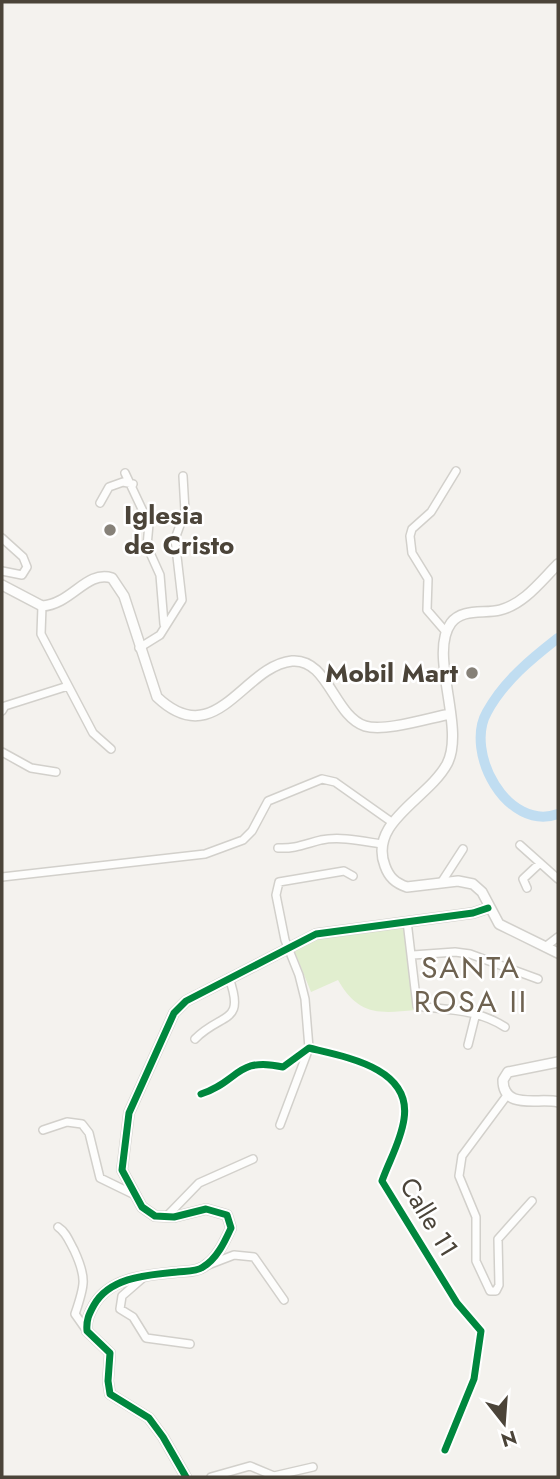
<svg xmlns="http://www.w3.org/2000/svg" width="560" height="1479" font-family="Jost,sans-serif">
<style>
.green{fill:#e1eecf}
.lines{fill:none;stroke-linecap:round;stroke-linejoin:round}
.river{stroke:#c0ddf1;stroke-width:10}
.minor-casing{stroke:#d2d0cb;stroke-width:10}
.tertiary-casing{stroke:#d2d0cb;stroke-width:12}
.minor{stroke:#fdfdfc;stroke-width:7}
.tertiary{stroke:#fdfdfc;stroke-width:9}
.cycleway-casing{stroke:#fff;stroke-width:11}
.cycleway{stroke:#00873e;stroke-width:7}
.poi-dot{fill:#868178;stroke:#fff;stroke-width:2.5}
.labels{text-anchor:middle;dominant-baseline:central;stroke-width:5;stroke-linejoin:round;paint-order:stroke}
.poi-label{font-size:26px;font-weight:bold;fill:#4b4439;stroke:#fff;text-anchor:start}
.street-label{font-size:26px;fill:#4b4439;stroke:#fff}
.quarter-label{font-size:30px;letter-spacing:2px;fill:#6e6250;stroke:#fff}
</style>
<rect width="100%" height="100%" fill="#f4f2ee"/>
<!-- green -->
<path class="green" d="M406,927L415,1010C378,1014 358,1015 338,980L311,992L294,950L323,937Z"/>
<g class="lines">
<!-- river -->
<path class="river" d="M558,638C531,659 504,681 487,712C464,752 507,832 558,814"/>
<!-- minor casing -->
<g class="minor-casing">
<path id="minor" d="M125,473L149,524L147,546L160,575L164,624
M100,503L109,487L123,482L133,484
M2,538L23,557L27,567L22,575L2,571
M42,606L41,634L93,733L111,749
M446,632L427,610L428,579L412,553L410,536L412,529L431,512L456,471
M139,648L160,635L182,600L175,539L185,511L183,476
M2,711L5,706L68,686
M2,752L31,768L56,772
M520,845L558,879
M278,848C295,849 305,844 321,840C340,836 362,841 381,844
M2,877L205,854L243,840L252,831L268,801L322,779L335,782L393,823
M441,883L463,849
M527,888L523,879L539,864
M407,921L417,1006C448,1010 477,1009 505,1027
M545,947L558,937
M413,955L455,952L470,954L538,979
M195,1039C221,1012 246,1025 229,978
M468,1045L476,1013
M201,1094C239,1082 236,1056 283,1067L309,1048C346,1057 412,1068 404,1119C401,1141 389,1161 382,1181L457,1303L481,1331L474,1379L445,1450
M508,1094L462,1156L459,1176L476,1217V1261L490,1291H496L499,1285L498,1239L532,1201
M280,1125L309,1048L305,999L299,975L285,940L276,895L279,882L344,871L353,876
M43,1130L67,1122L82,1124L89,1133L100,1178L137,1196
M166,1217L199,1183L253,1159
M58,1227C66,1232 69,1241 74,1250C87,1278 85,1285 75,1314L87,1331
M208,1265L234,1255L254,1257L284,1300
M145,1276L122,1296L120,1309L133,1317L146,1338L190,1344
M211,1477L250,1466L274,1476L313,1467"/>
</g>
<!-- tertiary casing -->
<g class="tertiary-casing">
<path id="tertiary" d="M558,564C541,581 524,604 500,610C484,614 462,608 451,623C428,654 466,728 447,764C428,799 368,822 385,866C389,877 395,883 407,887L458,881L473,884L482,892L499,924L558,953
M2,585L42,606C72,604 86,570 112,578L124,596L157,697C216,753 243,666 292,661C328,658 334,716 365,726C385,732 429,718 450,714
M558,1062L508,1072L503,1080C503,1111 540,1097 558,1102
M186,1477L163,1437L149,1418L110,1394L108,1381L110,1353L87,1331C86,1320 89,1314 94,1305C110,1277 147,1275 177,1272C185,1271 196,1272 203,1267C217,1259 225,1241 231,1228L227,1215L206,1209L174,1217L155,1216L142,1207L122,1170L129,1113L174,1013L186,1001L316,934L473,913L488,908"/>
</g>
<!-- minor -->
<use href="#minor" class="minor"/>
<!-- tertiary -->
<use href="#tertiary" class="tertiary"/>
<!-- cycleway casing -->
<g class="cycleway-casing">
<path id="cycleway" d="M201,1094C239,1082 236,1056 283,1067L309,1048C346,1057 412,1068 404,1119C401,1141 389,1161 382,1181L457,1303L481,1331L474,1379L445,1450
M186,1477L163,1437L149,1418L110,1394L108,1381L110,1353L87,1331C86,1320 89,1314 94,1305C110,1277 147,1275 177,1272C185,1271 196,1272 203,1267C217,1259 225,1241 231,1228L227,1215L206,1209L174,1217L155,1216L142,1207L122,1170L129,1113L174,1013L186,1001L316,934L473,913L488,908"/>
</g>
<!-- cycleway -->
<use href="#cycleway" class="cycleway"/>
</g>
<!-- markers -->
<g class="poi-dot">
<circle cx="110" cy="530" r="7"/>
<circle cx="472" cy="673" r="7"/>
</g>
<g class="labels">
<!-- poi labels -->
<g class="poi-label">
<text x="124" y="515">Iglesia<tspan x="124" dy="30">de Cristo</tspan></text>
<text x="458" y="673" text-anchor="end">Mobil Mart</text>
</g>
<!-- street labels -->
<g class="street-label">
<text transform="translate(429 1217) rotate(59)">Calle 11</text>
</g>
<!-- quarter labels -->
<g class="quarter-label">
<text x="471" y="967">SANTA<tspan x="471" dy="34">ROSA II</tspan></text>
</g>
</g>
<!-- border -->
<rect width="560" height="1479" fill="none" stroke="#4b4439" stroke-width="7"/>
<!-- north arrow -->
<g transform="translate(504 1423) rotate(163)" stroke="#ffffff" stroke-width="5" paint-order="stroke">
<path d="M0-5L12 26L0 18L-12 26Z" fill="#4b4439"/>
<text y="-10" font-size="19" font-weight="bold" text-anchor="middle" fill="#4b4439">N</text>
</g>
</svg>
